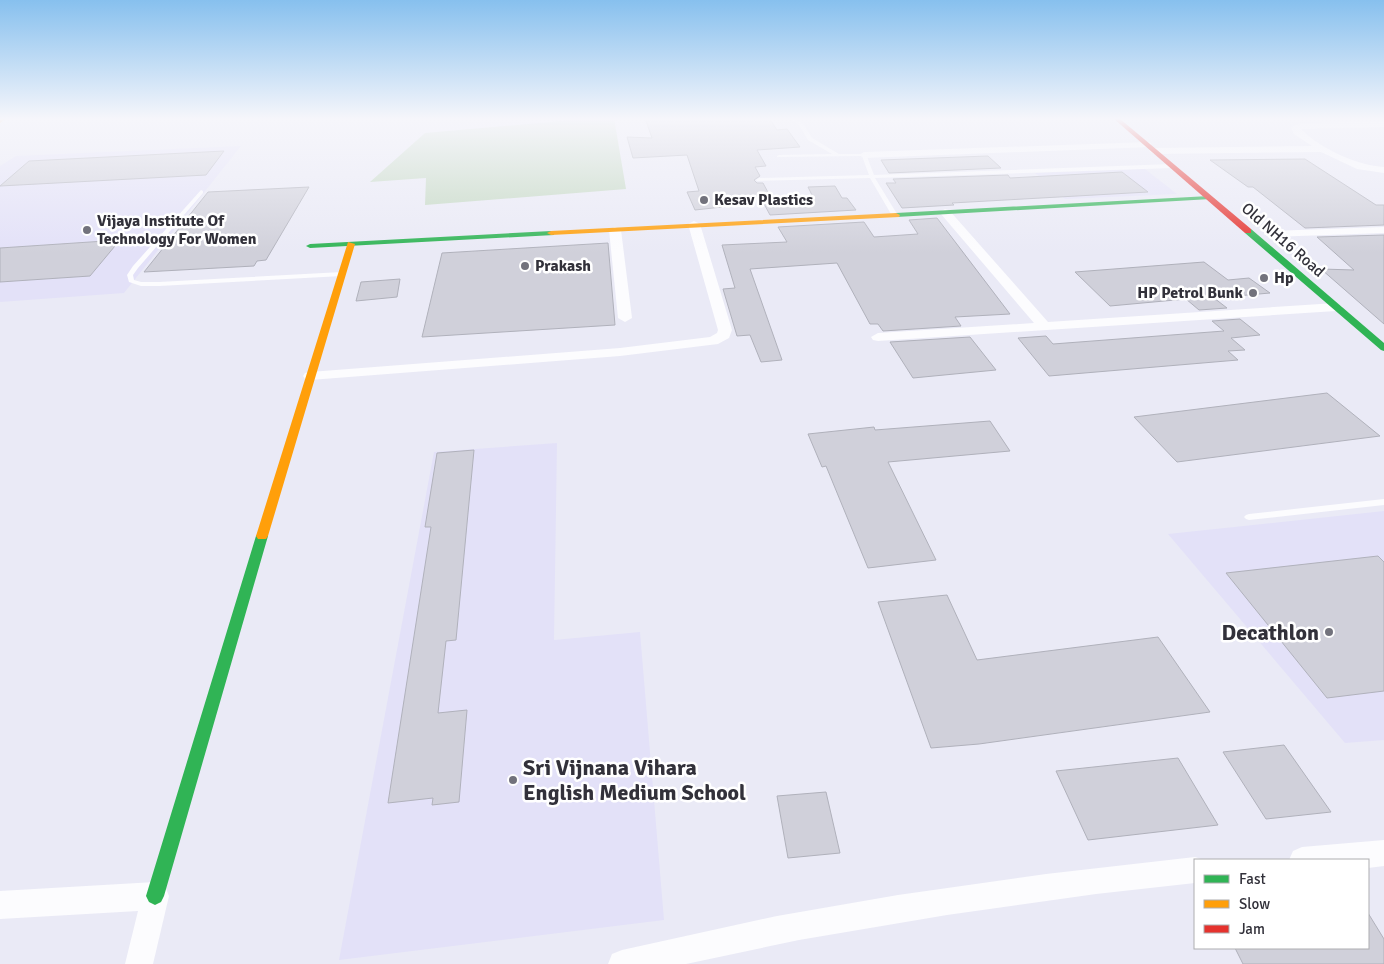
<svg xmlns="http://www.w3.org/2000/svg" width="1384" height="964" font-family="Signika,sans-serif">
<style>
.built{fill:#e3e1f8}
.green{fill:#c4d8c2}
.building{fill:#d0d0da;stroke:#b0b1bb}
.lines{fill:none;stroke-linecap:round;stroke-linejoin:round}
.lane{fill:#fcfcfe;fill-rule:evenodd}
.street{fill:#fcfcfe;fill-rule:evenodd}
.fast{fill:#30b455;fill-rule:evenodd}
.slow{fill:#ff9f0a;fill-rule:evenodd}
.jam{fill:#e5322d;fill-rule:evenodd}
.poi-dot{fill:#72727c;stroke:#fff;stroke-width:2}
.labels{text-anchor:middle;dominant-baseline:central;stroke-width:5;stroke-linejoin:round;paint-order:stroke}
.far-poi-label{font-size:16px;font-weight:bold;fill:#32313a;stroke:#fff;text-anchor:start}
.far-street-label{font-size:16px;fill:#32313a;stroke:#fff}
.near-poi-label{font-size:22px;font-weight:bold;fill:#32313a;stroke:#fff;text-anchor:end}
</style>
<rect width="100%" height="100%" fill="#eaeaf6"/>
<!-- built -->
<path class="built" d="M241,146L124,293L0,302V166L16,156Z
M1145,169L1177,194L1065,199L1035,173Z
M557,443L554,640L640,632L664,920L339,960L434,452Z
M1384,511V740L1345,743L1168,534Z"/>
<!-- green -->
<path class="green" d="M595,118H614L626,189L425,205L426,178L370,182L425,133Z"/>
<!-- building -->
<path class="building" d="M645,118H769L777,130L787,129L800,147L757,150L766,166L755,167L760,176L754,180L757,183H763L770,196L718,199L722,207L695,210L687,192L699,191L687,155L633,158L627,137L652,138Z
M224,151L206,175L0,186L29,161Z
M988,156L1001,168L889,173L881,160Z
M1305,159L1376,205H1384V225L1305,228L1253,187H1248L1210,160Z
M1122,172L1148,192L952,203L954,205L902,208L886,183H896L893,179L1008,175L1010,178Z
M835,186L842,198H847L856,210L770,215L763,202L814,199L808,187Z
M309,187L266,260L257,261L254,266L144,272L208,192Z
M937,218L1010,314L955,317L961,326L883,331L878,324H870L837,263L750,269L782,360L761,362L750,335L737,336L723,289L735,288L722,245L787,242L778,227L864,222L874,237L918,234L909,220Z
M1384,235V324L1321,269L1354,270L1317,237Z
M120,240L90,276L0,282V248Z
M608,243L615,325L422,337L442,253Z
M1204,262L1228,280L1249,278L1270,293L1214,298L1227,308L1199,310L1186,299L1110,306L1075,272Z
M400,279L397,297L356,301L361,282Z
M1240,319L1260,335L1231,338L1245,350L1228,351L1238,360L1049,376L1018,338L1046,336L1053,344L1224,331L1212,321Z
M970,337L996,370L913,378L890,342Z
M1327,393L1380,436L1177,462L1134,417Z
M990,421L1010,451L888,462L936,560L868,568L826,466L822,467L808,434L874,427L875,430Z
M474,450L456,640L446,641L438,713L467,710L459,802L432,805L433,798L388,803L431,527H425L437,453Z
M1378,556L1384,562V691L1327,698L1226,573Z
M947,595L977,660L1158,637L1210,712L979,744L931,748L878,602Z
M1284,745L1331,812L1266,819L1223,752Z
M1178,758L1218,825L1088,840L1056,771Z
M826,792L840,853L788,858L777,796Z
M1368,913L1384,939V964H1243L1235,948H1368Z"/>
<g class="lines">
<!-- lane -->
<path class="lane" d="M789,118H793L803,123L812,138L839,154H866L874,175L1172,164L1175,166L1172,168L875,178L897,214L894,216L891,214L870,178L757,181L756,180L759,178L869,175L862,156L777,157V156L779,155L832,154L808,140L799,125Z
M201,190L203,191V193L138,268L133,275L134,280L141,282H159L342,272L345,274L342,276L159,286H141L129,282L127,275L133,266Z
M1384,499V505L1249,520L1246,519L1244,517L1246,515L1249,514Z"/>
<!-- street -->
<path class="street" d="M1384,121V127L1301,129C1319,148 1358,166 1384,167V173L1357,169L1321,152L1154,154L1149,151L1154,148L1312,146L1294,134L1291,128L1293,126L1303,123Z
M1148,142L1151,143V147L864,158L859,155L864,152Z
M945,209L949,210L1048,322L1336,303L1343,307L1336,311L878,341L873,340L871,337L878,333L1034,323L941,214L939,212Z
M694,221L700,224L732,330L729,338L718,344L620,356L310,380L305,379L303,376L305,373L310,372L620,348L710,337L717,333L718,330L688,224Z
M615,227L621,230L632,318L625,322L618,318L609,230Z
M1384,227V233L1270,237L1264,234L1270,231Z
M1384,840V866L1368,868V860H1289L1293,851L1302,847Z
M1195,857L1204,860H1195V883L1096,894L947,915L799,940L686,964H608L612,954L622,950L777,916L898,895L1046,874Z
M155,882L165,886L169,896L153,964H125L138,911L0,919V891Z"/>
<!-- fast -->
<path class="fast" d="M1209,196L1212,198L1211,199L896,217L892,215L896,213Z
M1245,229H1251L1384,343V351L1381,350L1245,233Z
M551,231H554V235L310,248L306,246L310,244Z
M262,532L266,533L268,536L164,896L161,902L155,905L149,902L146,896L256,536L258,533Z"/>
<!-- slow -->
<path class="slow" d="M0,118H7L0,123Z
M896,213L900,215L899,217L551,235L547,233L551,231Z
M348,242L355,244L268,536L266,539H258L256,536Z"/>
<!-- jam -->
<path class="jam" d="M1113,118H1119L1251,229V233H1245Z"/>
</g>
<!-- sky -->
<linearGradient id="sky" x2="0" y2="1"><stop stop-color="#87c0ee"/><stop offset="0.47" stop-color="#f6f6fb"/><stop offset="1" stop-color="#f6f6fb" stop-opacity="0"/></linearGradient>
<rect width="1384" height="253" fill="url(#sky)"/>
<!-- markers -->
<g class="poi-dot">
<circle cx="704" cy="200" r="5"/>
<circle cx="87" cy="230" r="5"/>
<circle cx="525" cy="266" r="5"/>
<circle cx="1264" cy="278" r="5"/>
<circle cx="1253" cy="293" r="5"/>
<circle cx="1329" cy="632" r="5"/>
<circle cx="513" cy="780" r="5"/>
</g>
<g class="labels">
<!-- far-poi labels -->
<g class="far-poi-label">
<text x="714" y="200">Kesav Plastics</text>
<text x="97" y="221">Vijaya Institute Of<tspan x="97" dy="18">Technology For Women</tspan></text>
<text x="535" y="266">Prakash</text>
<text x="1274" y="278">Hp</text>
<text x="1243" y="293" text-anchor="end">HP Petrol Bunk</text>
</g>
<!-- far-street labels -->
<g class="far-street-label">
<text transform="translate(1283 240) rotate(41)">Old NH16 Road</text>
</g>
<!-- near-poi labels -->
<g class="near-poi-label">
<text x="1319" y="632">Decathlon</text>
<text x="523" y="767" text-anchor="start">Sri Vijnana Vihara<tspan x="523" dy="25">English Medium School</tspan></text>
</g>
</g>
<!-- legend -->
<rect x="1194" y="859" width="175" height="90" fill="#ffffff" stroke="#adadb0"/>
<rect x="1204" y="875" width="25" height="8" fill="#30b455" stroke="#adadb0"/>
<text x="1239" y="884" font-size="15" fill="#32313a">Fast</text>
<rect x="1204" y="900" width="25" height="8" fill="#ff9f0a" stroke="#adadb0"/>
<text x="1239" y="909" font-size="15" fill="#32313a">Slow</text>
<rect x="1204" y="925" width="25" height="8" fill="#e5322d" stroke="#adadb0"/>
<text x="1239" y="934" font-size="15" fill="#32313a">Jam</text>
</svg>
